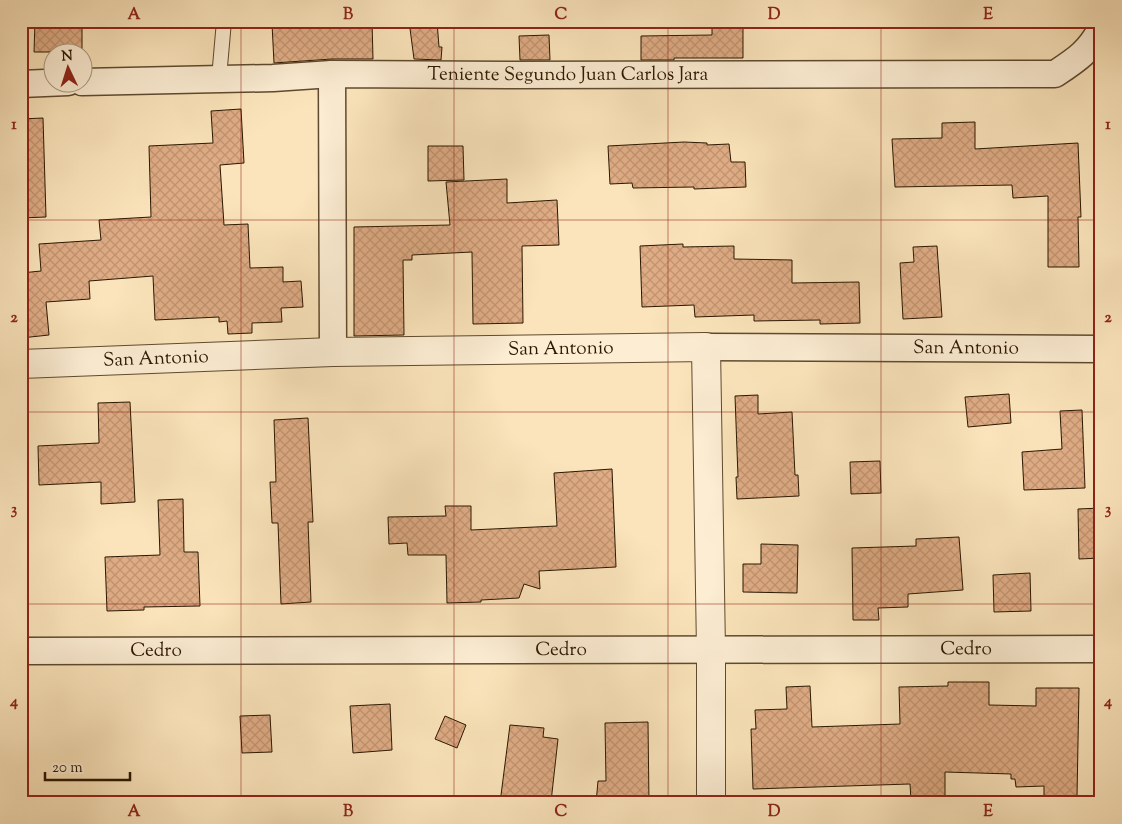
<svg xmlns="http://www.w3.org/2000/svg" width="1122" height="824" font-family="'Sorts Mill Goudy',serif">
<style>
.building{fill:url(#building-cross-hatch);stroke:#2a1700}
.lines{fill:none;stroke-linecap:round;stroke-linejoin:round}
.service-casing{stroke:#5e4a2f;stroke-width:16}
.minor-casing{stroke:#5e4a2f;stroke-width:29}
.tertiary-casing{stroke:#5e4a2f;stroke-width:30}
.service{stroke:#fcedd3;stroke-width:14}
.minor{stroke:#fcedd3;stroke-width:26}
.tertiary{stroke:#fcedd3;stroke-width:28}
.grid{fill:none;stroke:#8f2418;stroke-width:1;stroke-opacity:0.55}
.labels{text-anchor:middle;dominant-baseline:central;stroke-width:5;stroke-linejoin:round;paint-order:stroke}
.street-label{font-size:19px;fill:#2a1700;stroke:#fcedd3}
.neatline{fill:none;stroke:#8f2418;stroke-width:2}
.grid-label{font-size:16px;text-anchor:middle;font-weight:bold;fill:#8f2418}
</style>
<defs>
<pattern id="building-cross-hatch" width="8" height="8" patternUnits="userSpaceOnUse" patternTransform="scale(1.25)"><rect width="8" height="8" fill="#dfac85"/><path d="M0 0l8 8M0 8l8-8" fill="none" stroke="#c09371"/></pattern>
</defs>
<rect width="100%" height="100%" fill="#fbe4bb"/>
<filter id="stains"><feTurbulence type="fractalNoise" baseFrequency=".004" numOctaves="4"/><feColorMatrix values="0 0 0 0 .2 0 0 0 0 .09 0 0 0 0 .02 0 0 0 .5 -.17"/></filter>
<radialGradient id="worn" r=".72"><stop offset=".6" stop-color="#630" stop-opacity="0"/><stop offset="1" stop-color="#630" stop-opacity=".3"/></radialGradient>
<!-- building -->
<path class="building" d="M35,21H82V52H34Z
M329,21H372L373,59H332L274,63L272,24Z
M409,21H437L439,47H442L441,60L414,59Z
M712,21H743V58H674V60H641V36L712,35Z
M549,35L550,60H520L519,36Z
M241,109L244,163L220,165L224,225L248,224L250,268L283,267V282L301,281L303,307L281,308L282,322L252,323V333L228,334L227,321L219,322V317L155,320L153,276L89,281L90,299L46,302L49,335L21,338V273L41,271L39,244L101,240L99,220L151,217L149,146L213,143L211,111Z
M43,118L46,217L21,218V119Z
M975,122V149L1078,143L1081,217H1078L1079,267H1048V196L1013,198L1012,185L895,187L892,139L942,138V123Z
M684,142L707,143V145L729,144L731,162H745L746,187L694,189V187L633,188L632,183L610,184L608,146Z
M428,146H463L464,180L428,181Z
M507,179V203L557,200L559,245L522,246L523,323L473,324L472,252L412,255V260H403L404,335L354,336V227L450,225L446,182Z
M683,244V247L734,246V259L792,260V283L859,282L860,323L820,324V320L754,321V315L695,317L694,305L642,307L640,246Z
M937,246L942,317L903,319L900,263L914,262L913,247Z
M1009,394L1011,423L968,427L965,397Z
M758,395V414L792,412L795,475H798L799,496L737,499L736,477H738L735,396Z
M130,402L135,502L101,504V482L39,485L38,446L99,443L98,403Z
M1082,410L1085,488L1024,490L1022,452L1062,449L1060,411Z
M308,418L313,522H308L311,602L281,604L278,523H272L270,482H276L274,420Z
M880,461L881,493L851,494L850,462Z
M612,469L616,567L539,571L540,589L524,584L519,598L481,600V602L447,603L446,555H408L407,543L389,544L388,517L446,516L445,506H471V530L557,526L554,473Z
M183,499L184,552H198L200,606L144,607V610L107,611L105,557L160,555L158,500Z
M1101,508V558L1079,559L1078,509Z
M959,537L963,590L908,594V607L878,608L879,620H853L852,548L916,546V539Z
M761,544L798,545L797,593L743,592V564H761Z
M1030,573L1031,611L994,612L993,575Z
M948,682H989V705L1036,706V688H1079L1077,797L1044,796V786L1016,787L1015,779H1011V774L945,772V799L911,800L910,784L753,789L751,729H756L755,710L787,709L786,687L810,686L812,727L900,724L899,687L948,686Z
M390,704L392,750L353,753L350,706Z
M270,715L272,752L242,753L240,716Z
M445,716L466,725L457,748L435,739Z
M648,722L649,803H596L598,781H606L605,723Z
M510,725L544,728L543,737L558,739L551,802L500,803Z"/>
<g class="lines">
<!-- service casing -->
<g class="service-casing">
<path id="service" d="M219,78L224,21"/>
</g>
<!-- minor casing -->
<g class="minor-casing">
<g id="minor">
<path d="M332,74L333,352"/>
<path id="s1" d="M82,82L273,78L332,74L510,75L1055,74C1076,60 1089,52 1101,29"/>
<path d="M21,84L68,82"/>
<path id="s2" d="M706,347L1101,349"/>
<path id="s3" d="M21,651L1101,649"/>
</g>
</g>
<!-- tertiary casing -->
<g class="tertiary-casing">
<g id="tertiary">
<path id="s4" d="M21,364L333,352L706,347L711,650V803"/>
</g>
</g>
<!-- service -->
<use href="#service" class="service"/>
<!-- minor -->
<use href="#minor" class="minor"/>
<!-- tertiary -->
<use href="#tertiary" class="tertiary"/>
</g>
<!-- grid -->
<path class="grid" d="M241,21V803M454,21V803M668,21V803M881,21V803M21,220H1101M21,412H1101M21,604H1101"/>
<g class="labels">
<!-- street labels -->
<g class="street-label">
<text stroke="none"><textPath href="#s1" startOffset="486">Teniente Segundo Juan Carlos Jara</textPath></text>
<text stroke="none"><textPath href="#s2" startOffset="260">San Antonio</textPath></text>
<text stroke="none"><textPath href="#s4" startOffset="540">San Antonio</textPath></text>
<text stroke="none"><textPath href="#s4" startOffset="135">San Antonio</textPath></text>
<text stroke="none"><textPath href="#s3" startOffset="945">Cedro</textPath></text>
<text stroke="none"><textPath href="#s3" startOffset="540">Cedro</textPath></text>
<text stroke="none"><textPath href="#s3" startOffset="135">Cedro</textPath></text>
</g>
</g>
<!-- margin -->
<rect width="1122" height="824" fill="none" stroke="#fbe4bb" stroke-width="55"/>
<!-- north arrow -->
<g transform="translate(68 68) rotate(356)"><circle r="24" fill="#fcedd3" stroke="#a8977f"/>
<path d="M0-4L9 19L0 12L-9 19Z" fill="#8f2418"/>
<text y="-8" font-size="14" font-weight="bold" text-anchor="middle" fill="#2a1700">N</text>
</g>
<!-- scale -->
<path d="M45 772v8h85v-8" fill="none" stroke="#2a1700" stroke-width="2.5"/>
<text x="52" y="772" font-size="15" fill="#2a1700" stroke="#fcedd3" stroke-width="4" paint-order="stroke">20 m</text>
<rect x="28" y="28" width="1066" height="768" class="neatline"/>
<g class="grid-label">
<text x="134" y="19">A</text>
<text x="348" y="19">B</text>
<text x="561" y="19">C</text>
<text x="774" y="19">D</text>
<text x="988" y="19">E</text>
<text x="14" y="129">1</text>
<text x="1108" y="129">1</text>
<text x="14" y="322">2</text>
<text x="1108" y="322">2</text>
<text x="14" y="514">3</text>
<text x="1108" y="514">3</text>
<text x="14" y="706">4</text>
<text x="1108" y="706">4</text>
<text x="134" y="816">A</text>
<text x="348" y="816">B</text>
<text x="561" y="816">C</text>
<text x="774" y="816">D</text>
<text x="988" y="816">E</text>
</g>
<rect width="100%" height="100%" filter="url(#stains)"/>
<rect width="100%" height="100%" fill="url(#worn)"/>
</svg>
